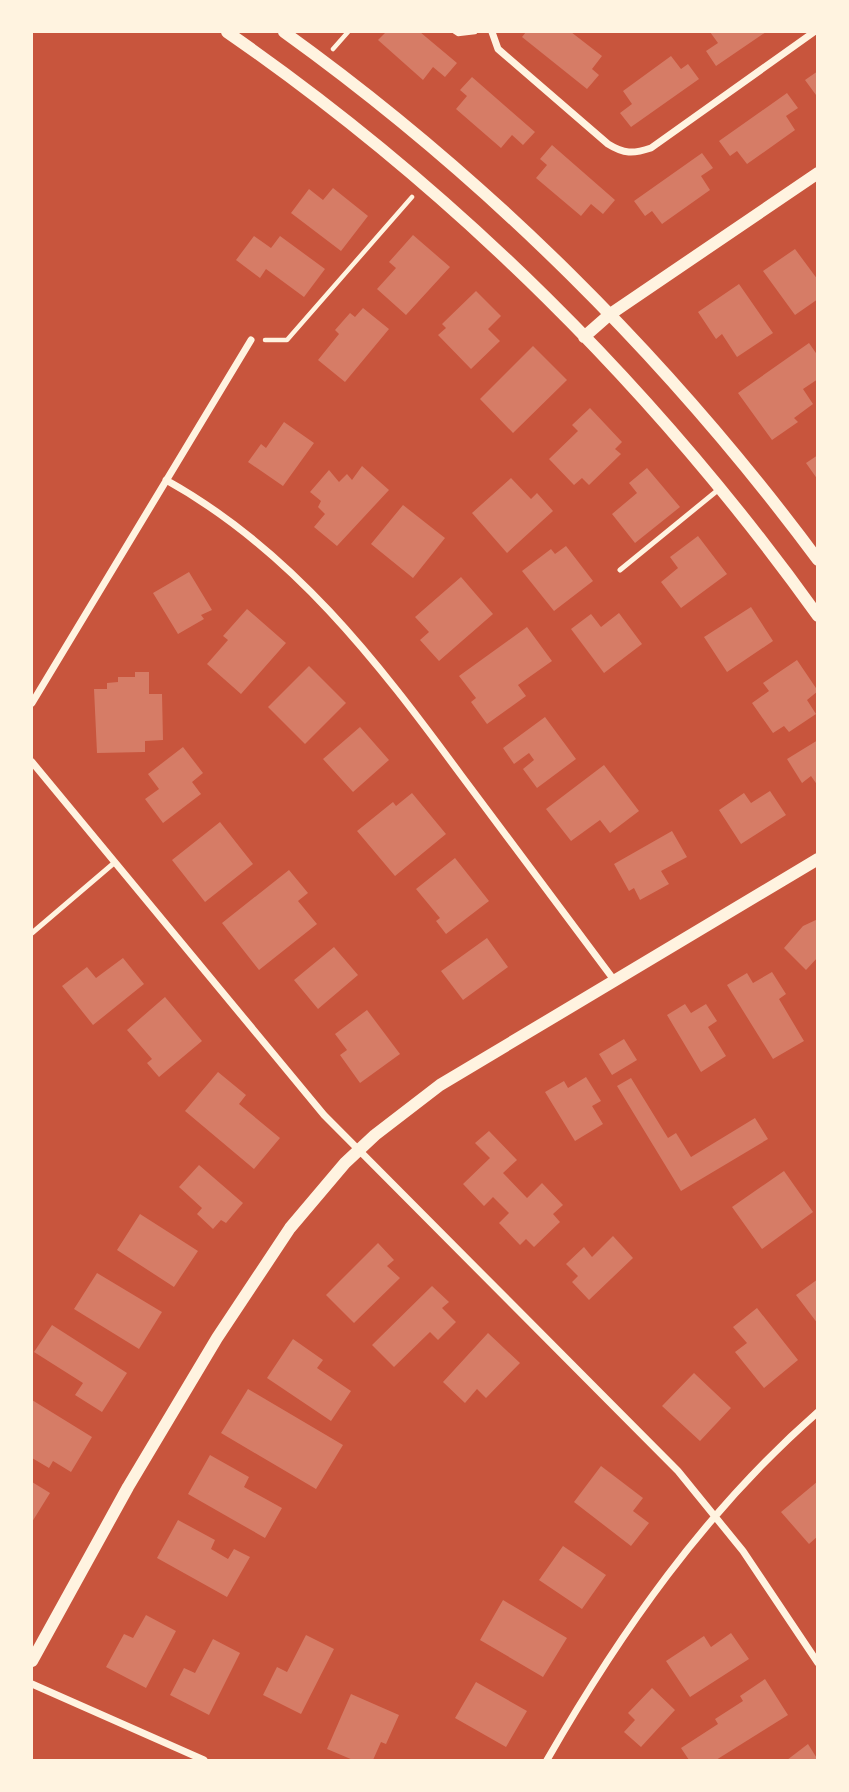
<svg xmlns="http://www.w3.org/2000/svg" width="849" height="1792" font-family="'Source Sans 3',sans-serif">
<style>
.building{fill:#d67c66}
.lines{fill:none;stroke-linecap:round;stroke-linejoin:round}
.path{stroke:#fff3e0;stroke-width:4.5}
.service{stroke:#fff3e0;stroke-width:5}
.minor{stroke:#fff3e0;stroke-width:7}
.tertiary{stroke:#fff3e0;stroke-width:12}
</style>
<rect width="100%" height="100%" fill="#c8553d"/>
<!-- building -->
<path class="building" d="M386,32H420L457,63L445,77L433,67L423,80L378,40Z
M526,32H571L602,56L592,69L599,75L587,89L522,37Z
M710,32H766L716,66L706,51L718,43Z
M671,56L681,69L688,64L699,79L631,127L620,113L632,104L623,91Z
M818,71V94L816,95L805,80Z
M472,77L535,132L523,145L512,135L501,148L456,109L467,96L460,90Z
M787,93L798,108L786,116L795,130L747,164L737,151L730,156L719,141Z
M552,145L615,200L603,214L591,204L581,216L536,178L547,165L540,159Z
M702,153L713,168L701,176L710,190L662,224L652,211L645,216L634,201Z
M333,188L368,216L341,251L291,213L309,189L323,200Z
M413,235L450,267L406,315L377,289L396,268L389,262Z
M254,236L271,248L280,236L325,269L304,297L266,269L260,278L236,260Z
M795,249L818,280V299L795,315L763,271Z
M739,284L773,333L737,357L722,334L716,339L698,312Z
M476,291L501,316L488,329L500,341L471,369L438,335L446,328L442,324Z
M363,308L389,329L345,382L318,360L339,334L335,330L350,313L355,317Z
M809,343L818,356V379L803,389L813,404L794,418L798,422L772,440L738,393Z
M533,346L567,380L513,433L480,399Z
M590,408L622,442L615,449L621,454L589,485L582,478L574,485L549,459L578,431L572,425Z
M284,422L314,443L283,486L248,462L261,444L266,448Z
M818,455V480L806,463Z
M362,466L389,490L337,546L314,527L325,514L318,507L321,501L310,492L329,470L339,482L347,474L352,480Z
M647,468L680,507L635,543L612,514L637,493L629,483Z
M511,478L531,499L537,493L553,511L507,553L472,513Z
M403,505L445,538L413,578L371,544Z
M698,536L727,574L681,608L661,582L678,568L670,557Z
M566,546L593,581L554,611L522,571L551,549L555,554Z
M189,572L212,610L201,615L204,619L178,634L153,593Z
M461,577L493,614L439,661L420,640L429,632L415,617Z
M751,607L773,641L727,672L704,637Z
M247,609L286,643L241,694L207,664L228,640L223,636Z
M619,613L642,644L604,673L571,629L591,614L601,627Z
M527,627L552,661L518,685L526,696L487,724L471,702L476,698L459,676Z
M797,660L818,691L807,700L816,714L789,732L784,726L773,733L752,703L769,691L763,683Z
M309,666L346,703L305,744L268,707Z
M135,672H149V694H162L163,740L145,741V752L97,753L94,689H107V683L118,682V677H135Z
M545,717L576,759L537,788L523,769L534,760L529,753L514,764L503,748Z
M360,727L389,760L353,792L323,759Z
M818,740V786L811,776L802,783L787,759Z
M183,747L203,773L192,782L201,794L163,823L145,799L159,789L148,774Z
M604,765L639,811L610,833L600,820L571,841L546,809Z
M770,791L786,815L741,844L719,810L744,793L751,803Z
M412,793L446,834L395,876L357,831L393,802L396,806Z
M220,822L253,864L205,902L172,860Z
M672,831L687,857L661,871L669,884L640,900L634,888L629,891L614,864Z
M455,858L489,901L446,934L436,921L440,918L416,889Z
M289,870L308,893L298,901L317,924L259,970L222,923Z
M818,919V957L806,970L784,948L803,926Z
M487,938L508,967L463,1000L441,971Z
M334,947L358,975L318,1009L294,980Z
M123,958L144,984L93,1025L62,986L87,967L96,978Z
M772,972L786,994L779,999L804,1041L773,1059L727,985L747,973L753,983Z
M165,997L202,1041L159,1077L147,1063L152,1059L127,1030Z
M685,1004L691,1013L706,1004L717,1021L708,1027L726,1056L701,1072L667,1015Z
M367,1010L400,1054L360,1083L340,1055L347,1050L335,1034Z
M624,1039L637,1060L612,1075L599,1054Z
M218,1072L246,1095L239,1104L280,1138L254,1169L185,1111Z
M586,1077L601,1101L592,1106L603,1124L575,1141L545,1092L564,1081L568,1088Z
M631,1078L668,1138L676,1133L691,1157L755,1118L768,1139L681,1191L617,1086Z
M489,1131L517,1160L503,1173L527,1198L542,1183L563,1205L553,1214L560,1222L534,1247L526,1239L520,1245L499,1223L509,1213L493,1197L484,1206L463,1184L490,1158L475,1143Z
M199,1165L243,1203L226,1223L221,1220L213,1229L197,1214L202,1208L179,1187Z
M784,1171L813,1212L762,1249L732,1207Z
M140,1214L198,1251L174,1287L117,1250Z
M613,1236L633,1258L589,1300L572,1282L578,1276L566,1264L584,1247L592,1257Z
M378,1243L394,1260L387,1266L400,1278L354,1323L326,1295Z
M97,1273L162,1312L139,1349L74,1309Z
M818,1279V1324L796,1295Z
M432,1286L449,1302L442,1308L456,1322L438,1340L430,1332L394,1367L372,1345Z
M757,1308L798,1360L764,1388L735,1352L747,1343L733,1327Z
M52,1325L127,1373L102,1412L75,1395L83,1383L34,1352Z
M488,1333L520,1363L486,1398L477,1389L465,1403L443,1382Z
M293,1339L323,1360L317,1368L351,1391L331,1421L267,1378Z
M694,1373L731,1408L700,1441L662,1406Z
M248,1389L343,1445L316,1489L221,1433Z
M32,1400L92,1437L71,1472L53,1461L49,1468L32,1458Z
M210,1455L249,1477L244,1487L282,1508L265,1538L188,1494Z
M601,1466L643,1498L633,1511L649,1523L631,1546L574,1502Z
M818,1481V1536L809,1544L781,1512Z
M32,1482L50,1493L32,1522Z
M178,1520L215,1540L211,1549L228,1559L234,1549L250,1557L227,1597L157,1558Z
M563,1546L606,1575L582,1609L539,1580Z
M503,1600L567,1638L543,1677L480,1640Z
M146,1615L176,1631L146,1688L106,1667L124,1634L133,1638Z
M731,1633L749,1659L690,1697L666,1661L704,1636L711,1647Z
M306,1635L334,1649L301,1714L263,1695L277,1667L287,1672Z
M213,1639L240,1653L209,1715L170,1695L184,1668L195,1673Z
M765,1679L788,1715L716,1760H689L681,1748L718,1724L715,1719L743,1701L740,1696Z
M476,1682L527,1711L506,1747L455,1718Z
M652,1688L675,1710L641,1747L624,1732L635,1720L628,1713Z
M351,1694L399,1715L386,1744L381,1742L373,1760H353L327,1749Z
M808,1744L818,1760H787Z"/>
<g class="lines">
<!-- path -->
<path class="path" d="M455,32L458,34L475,32
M333,49L348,32
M265,340H287L412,197"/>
<!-- service -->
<path class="service" d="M620,570L718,490
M32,933L114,863"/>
<!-- minor -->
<path class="minor" d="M492,32L498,49L608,144C624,154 633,154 651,148L814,32
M166,480C292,550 377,661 461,775C512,843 563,911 614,980
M32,703L251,340
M32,762L324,1115L678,1471L743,1551L818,1663
M32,1684L204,1760
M547,1760C621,1631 705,1511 818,1412"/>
<!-- tertiary -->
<path class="tertiary" d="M227,32C455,190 656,390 818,616
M284,32C487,178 668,358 818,560
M584,337L609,315L818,173
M32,1661L128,1487L217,1338L290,1228L345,1163L375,1135L440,1085L818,859"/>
</g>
<!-- border -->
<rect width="849" height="1792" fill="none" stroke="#fff3e0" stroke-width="66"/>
</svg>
